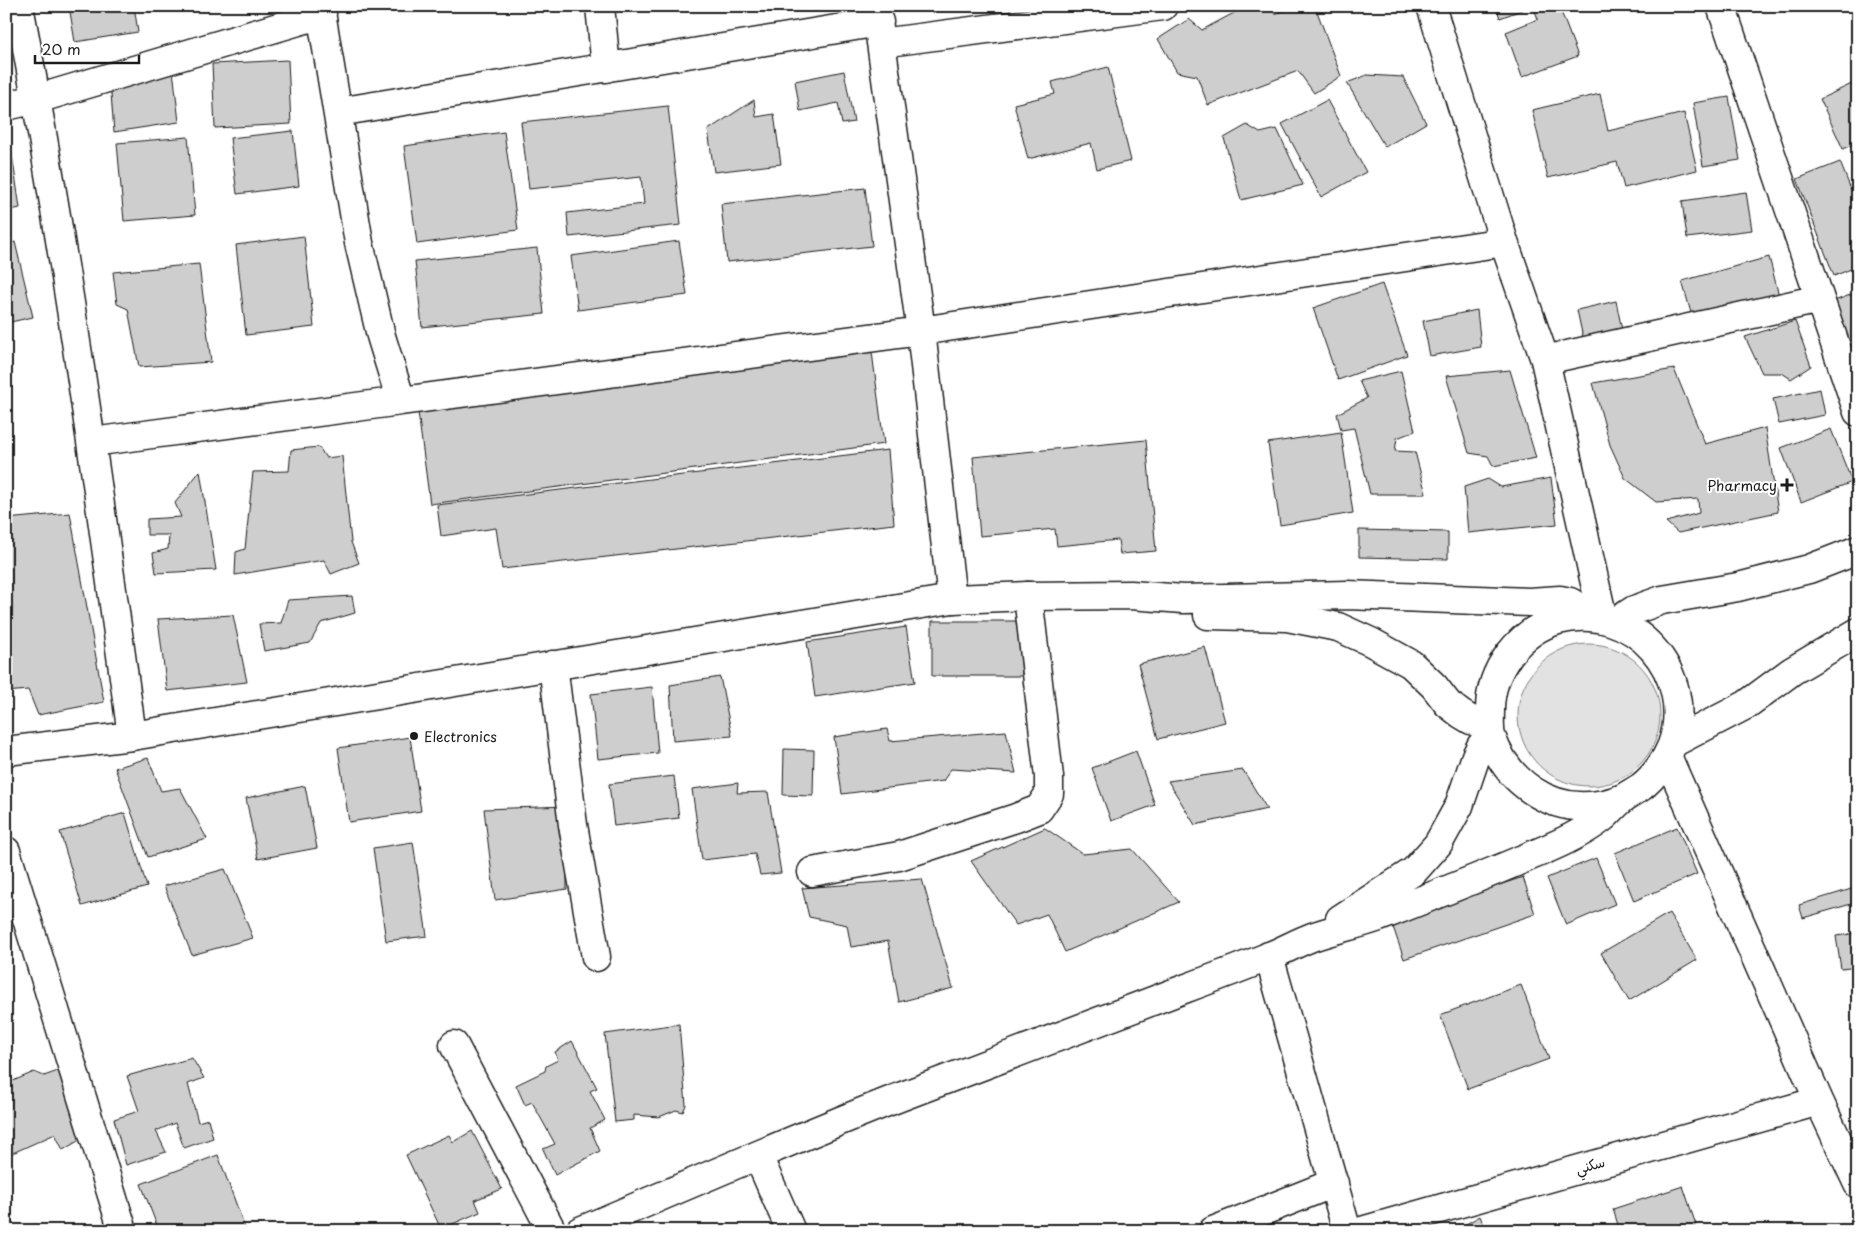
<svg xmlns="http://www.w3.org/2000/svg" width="1864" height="1237" font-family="'Playpen Sans','Playpen Sans Arabic',sans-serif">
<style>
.green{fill:#e2e2e2;stroke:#7f7f7f}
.building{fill:#cecece;stroke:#1c1c1c}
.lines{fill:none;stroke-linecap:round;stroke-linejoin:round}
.minor-casing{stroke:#1c1c1c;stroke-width:31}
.major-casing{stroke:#1c1c1c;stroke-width:31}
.minor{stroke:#fff;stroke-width:28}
.major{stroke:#fff;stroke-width:28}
.poi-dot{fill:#1c1c1c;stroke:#fff;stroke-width:2}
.labels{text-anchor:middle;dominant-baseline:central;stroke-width:4;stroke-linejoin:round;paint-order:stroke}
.poi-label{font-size:14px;fill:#1c1c1c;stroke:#fff;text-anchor:end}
.street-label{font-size:14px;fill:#1c1c1c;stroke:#fff}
</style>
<rect width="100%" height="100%" fill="#fff"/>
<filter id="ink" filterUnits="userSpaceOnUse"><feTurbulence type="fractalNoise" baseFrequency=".02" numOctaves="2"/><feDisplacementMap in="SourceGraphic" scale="10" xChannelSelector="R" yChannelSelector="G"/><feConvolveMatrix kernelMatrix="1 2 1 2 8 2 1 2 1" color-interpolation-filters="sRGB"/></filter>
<g filter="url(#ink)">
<!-- green -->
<path class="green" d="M1518 715a71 71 0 1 1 142 0a71 71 0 1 1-142 0Z"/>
<!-- building -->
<path class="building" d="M69,6H134L138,32L75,42Z
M394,6H439L394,10Z
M1247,6H1269L1275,14L1294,6H1315L1341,76L1314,93L1298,71L1208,105L1197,76L1177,72L1158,39L1189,19L1202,30Z
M1496,6H1532L1500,18Z
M1533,6H1559L1578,56L1522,77L1506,32L1538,19Z
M288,60L291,124L215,128L212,64Z
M1108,67L1131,161L1097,169L1091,143L1028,159L1014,104L1055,94L1052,82Z
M173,70L179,122L114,132L110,81Z
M844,71L854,122L842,124L838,103L800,111L795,81Z
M1367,75L1403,77L1426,123L1385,147L1347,83Z
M1858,81V142L1843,149L1820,99Z
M1600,94L1608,131L1684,113L1697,170L1624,188L1617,162L1548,178L1532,110Z
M1729,97L1740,160L1703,166L1693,103Z
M754,100L756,117L774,114L781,164L714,172L708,130Z
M1327,100L1366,172L1321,197L1282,124Z
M668,106L681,225L569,237L567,213L644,204L641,177L529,189L521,122Z
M1247,125L1260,133L1277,129L1303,185L1241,200L1224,138Z
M6,128H8L20,208L6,211Z
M293,131L299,186L237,194L230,138Z
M504,132L518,230L417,244L404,146Z
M188,137L195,215L124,221L117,143Z
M1840,162L1858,207V266L1834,276L1797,179Z
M865,188L872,246L727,262L721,204Z
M1746,192L1752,230L1687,238L1682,201Z
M304,236L314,327L246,335L236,245Z
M679,241L687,295L578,310L571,256Z
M15,242L33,317L6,323V244Z
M537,248L544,314L422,327L415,261Z
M1769,257L1779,296L1693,320L1682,281Z
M199,264L211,362L139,367L128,309L117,304L113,272Z
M1382,284L1407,355L1338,380L1313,308Z
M1858,292V375L1829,303Z
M1616,301L1622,330L1583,338L1577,310Z
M1477,310L1481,347L1430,356L1423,321Z
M1795,321L1811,366L1791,379L1782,373H1762L1745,337Z
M872,352L884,444L430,504L418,412Z
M1674,369L1705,444L1765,428L1778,512L1678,533L1666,522L1699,513L1698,499L1656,502L1625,478L1610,445L1593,383Z
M1510,370L1536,458L1493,466L1488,456L1469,453L1446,376Z
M1401,371L1415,431L1397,438L1395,451L1415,452L1426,494H1370L1354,428L1341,430L1337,414L1367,398L1359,381Z
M1820,389L1825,415L1779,424L1773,399Z
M1831,429L1852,482L1801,502L1781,448Z
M1341,432L1353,513L1280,525L1268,443Z
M1146,440L1156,551L1120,554L1118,540L1057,546L1055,529L980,536L973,457Z
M319,447L326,458L342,456L351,542L359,563L331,574L324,560L235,575L236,552L245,549L253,472L289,471L291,450Z
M888,450L894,524L502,569L496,528L441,536L437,505Z
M200,471L216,570L156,573L153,553L168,549L169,535H147V519L181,517L175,503Z
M1551,478L1557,524L1468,533L1464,487L1488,479L1501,487Z
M70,513L104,702L38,715L28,690L6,692V519Z
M1359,530L1448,532V559L1359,557Z
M352,596L355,613L321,623L310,643L264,651L259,624L281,623L288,600Z
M233,615L247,682L167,691L158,619Z
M932,621H1021L1022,676H932Z
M906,627L915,682L815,697L807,642Z
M1205,647L1225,722L1158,739L1138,664Z
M720,677L732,736L673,741L670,685Z
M652,687L658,753L598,759L591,694Z
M887,729L890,741L1006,731L1016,773L951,769L943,781L842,794L834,737Z
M410,737L421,811L349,822L338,748Z
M784,749L814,750L813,796L783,795Z
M1136,751L1155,805L1111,821L1092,768Z
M148,758L161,791L180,788L207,839L148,857L115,768Z
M1243,770L1267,809L1195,825L1168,781Z
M674,776L679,818L614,826L609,784Z
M738,783L737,793L768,792L781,873L760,875L755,854L702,860L692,789Z
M305,786L317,848L258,859L246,798Z
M567,806V889L495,900L484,809Z
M125,813L147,887L82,906L60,832Z
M1677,827L1697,874L1634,901L1615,853Z
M1045,828L1083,854L1132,849L1179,902L1065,952L1047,914L1016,925L971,861Z
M413,842L427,936L386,941L373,848Z
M1596,858L1615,904L1566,925L1547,878Z
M225,869L253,938L192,955L164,886Z
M1523,877L1535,914L1404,959L1391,921Z
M922,879L953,988L899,1002L888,941L851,947L847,925L809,917L802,888Z
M1858,887V902L1803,918L1799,905Z
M1669,913L1697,960L1629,1001L1601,953Z
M1858,933V967L1841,969L1836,936Z
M1521,985L1549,1059L1468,1089L1440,1015Z
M679,1024L686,1105L683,1112L676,1110L659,1117L634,1115V1120L615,1122L605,1034Z
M572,1041L597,1088L590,1091L605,1120L590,1128L600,1151L555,1175L543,1149L555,1144L532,1102L525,1105L516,1085L545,1071L546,1066L558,1060L555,1052Z
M192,1058L204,1078L188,1084L198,1122L208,1119L213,1138L184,1148L175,1123L156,1131L166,1152L126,1165L114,1119L139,1111L127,1076Z
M58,1071L83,1138L63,1150L55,1134L6,1156V1084L34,1072L44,1076Z
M472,1131L502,1189L475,1200L480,1212L441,1229L406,1155L449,1135L453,1142Z
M218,1155L245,1228L239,1231H159L141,1184Z
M1683,1186L1698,1231H1620L1613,1209Z
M1480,1216L1486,1231H1454Z"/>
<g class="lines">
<!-- minor casing -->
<g class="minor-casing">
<path id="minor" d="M19,6C65,248 99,492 132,736
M600,6L606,68
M876,6L921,331L952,599
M1431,6L1504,242L1545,360L1603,619
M1721,6L1858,412
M881,43L1163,6
M6,106L37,99L322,14
M338,112L879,22
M1545,360L1820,299
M401,401L921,331L1504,242
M92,442L401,401L381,336L359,243L320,6
M553,665L573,825L596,957
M1667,756L1819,1101L1858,1184
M6,851L123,1231
M812,872L899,856L1016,818L1039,809L1049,794V777L1028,596
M1269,956L1347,1231
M454,1045L552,1231
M758,1156L791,1231
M1213,1231L1334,1183
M1362,1231L1819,1101"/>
</g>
<!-- major casing -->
<g class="major-casing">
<path id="major" d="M1208,615L1287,617L1338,627L1371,642L1411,664L1434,686L1448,704L1461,714L1471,720L1490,727
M1615,622L1634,610L1662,600L1738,587L1809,569L1858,550
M1673,743L1746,705L1792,671L1858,632
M6,751L132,736L952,599L1028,596L1131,595L1183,599L1347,595L1529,602L1560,600L1570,602L1579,607L1586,617
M1340,919L1414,871L1438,844L1459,806L1476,756L1481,746L1491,737
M580,1231C686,1186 792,1139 900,1097C994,1061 1089,1026 1184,989C1211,979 1238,969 1265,958C1281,952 1296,943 1312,937C1334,929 1357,925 1379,917C1425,899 1471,881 1516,862C1544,850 1576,838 1601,819C1608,814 1613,807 1620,801C1626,795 1634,792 1641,787C1654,777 1666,761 1672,745C1697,674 1633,600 1558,620C1519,631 1490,670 1490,710C1490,719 1489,728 1491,736C1506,781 1550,813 1598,805C1606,804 1615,801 1623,798"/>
</g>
<!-- minor -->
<use href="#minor" class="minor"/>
<!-- major -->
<use href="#major" class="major"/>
</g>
</g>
<!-- markers -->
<g class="poi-dot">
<path d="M1784.5 477.5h5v5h5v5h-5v5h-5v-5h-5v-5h5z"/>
<circle cx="414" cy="736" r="5"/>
</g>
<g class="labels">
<!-- poi labels -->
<g class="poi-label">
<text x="1777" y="485">Pharmacy</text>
<text x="424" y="736" text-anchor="start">Electronics</text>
</g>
<!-- street labels -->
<g class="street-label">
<text transform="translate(1590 1165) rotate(-16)">سكني</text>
</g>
</g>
<!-- margin -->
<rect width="1864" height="1237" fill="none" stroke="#fff" stroke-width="25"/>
<rect x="12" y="12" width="1839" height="1212" fill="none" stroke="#1c1c1c" stroke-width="2" filter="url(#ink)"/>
<!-- scale -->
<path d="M35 55v8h104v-8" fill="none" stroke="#1c1c1c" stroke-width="2.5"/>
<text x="42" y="55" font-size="15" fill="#1c1c1c" stroke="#ffffff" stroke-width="4" paint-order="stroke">20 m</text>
</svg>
